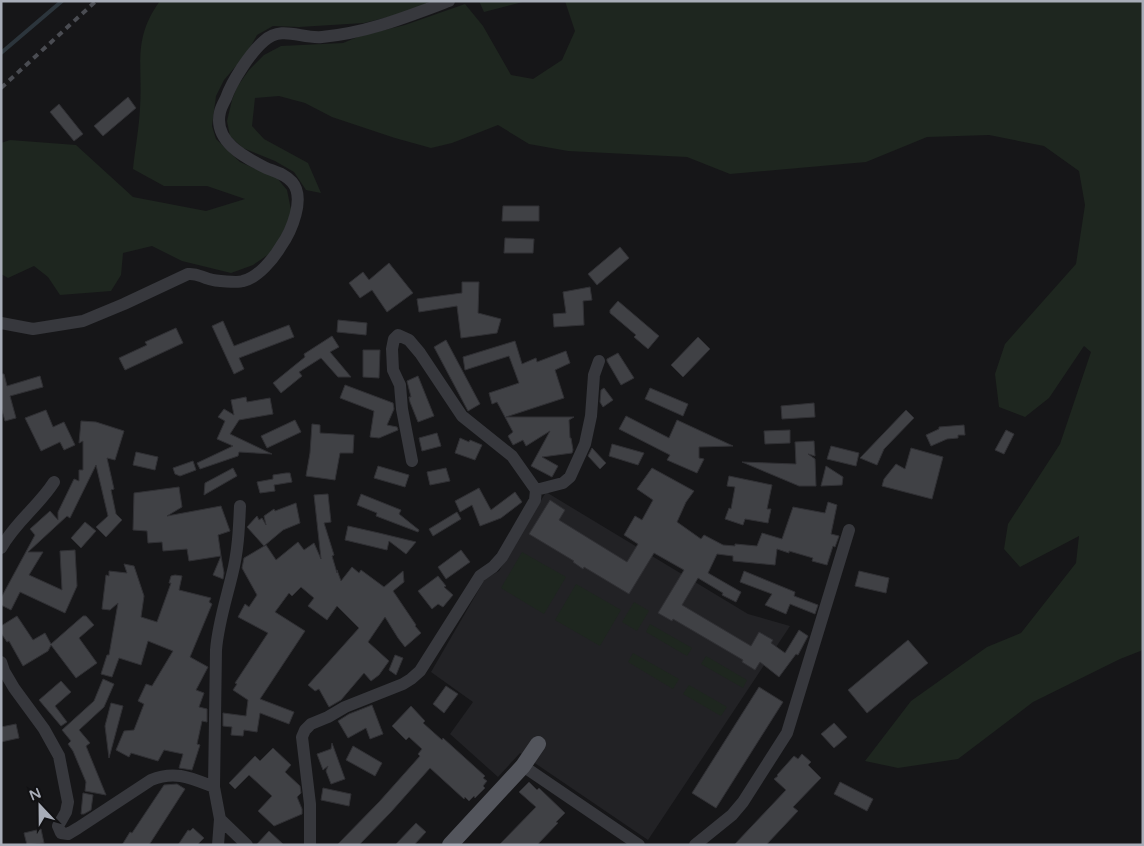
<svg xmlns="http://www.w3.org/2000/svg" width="1144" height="846" font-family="'Varela Round',sans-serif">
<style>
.built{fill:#222225}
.green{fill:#1e261f}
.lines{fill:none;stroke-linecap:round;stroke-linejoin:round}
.stream{stroke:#2c353c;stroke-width:4}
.building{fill:#404145;stroke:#303034}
.minor{stroke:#37383d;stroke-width:12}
.major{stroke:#53555c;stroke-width:16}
.rail{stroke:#4a4c52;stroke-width:4;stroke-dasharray:6 5;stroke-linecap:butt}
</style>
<rect width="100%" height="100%" fill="#161618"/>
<!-- built -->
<path class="built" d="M546,492L748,614L790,626L648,840L520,753L498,777L450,734L473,702L431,672L485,579L499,571Z"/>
<!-- green -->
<path class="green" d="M160,1H432L408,12L364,23L299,27L273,26L257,35L247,53L224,80L216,96L212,126L216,139L240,162L277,178L287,190L292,215L272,252L253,265L231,273L182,261L152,246L123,253L121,275L111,291L60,295L48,277L34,266L8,278L1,274V143L10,140L76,145L133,197L206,211L245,199L207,186H164L133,169C135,149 139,129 140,108C143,65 132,39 160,1Z
M479,1H527L484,12Z
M565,1H1143V650L1120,659L1033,702L958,759L898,768L865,761L911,701L987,647L1021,633L1076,563L1079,536L1020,567L1004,549L1008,524L1060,444L1091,352L1084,346L1049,398L1025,417L999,407L995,374L1005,344L1076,264L1085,205L1079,171L1044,146L989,135L927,137L866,162L730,174L687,157L568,151L529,144L498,125L452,143L431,148L395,138L332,117L305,103L279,96L255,98L252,126L264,139L308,163L321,193L306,190L294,172L275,161L243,148L230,136L227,121L232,100L237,87L249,70L264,55L281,46L343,43L360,36L405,25L465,4L483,26L511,75L533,79L562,60L575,31Z
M522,552L566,577L544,614L501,588Z
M576,584L621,610L600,646L555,620Z
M634,602L649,611L637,631L622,622Z
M650,624L692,648L687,656L646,632Z
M633,653L679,679L673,689L628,662Z
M706,656L747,680L743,688L701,664Z
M689,685L727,707L721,716L683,694Z"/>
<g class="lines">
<!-- stream -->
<path class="stream" d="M1,53L62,1"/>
</g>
<!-- building -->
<path class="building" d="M128,97L136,108L103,136L94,126Z
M59,104L83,134L74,141L50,112Z
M503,206H539V221H502Z
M505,238L534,239L533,253H504Z
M620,247L629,258L597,285L588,274Z
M389,263L413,293L387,312L372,290L360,298L349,283L363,272L369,280Z
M462,282H479L478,313L501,319L497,333L461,338L457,306L419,312L417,299L462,293Z
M590,287L592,300L583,301L584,325L554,327L553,314L566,313L563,292Z
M618,301L659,336L648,349L634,337L636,335L610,313V310Z
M338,320L367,323L366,335L337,332Z
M223,321L234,346L289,325L294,337L239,358L244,369L234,374L212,326Z
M176,328L183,343L125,370L119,358L147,345L145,342Z
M332,336L339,347L330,352L351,377H338L321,358L299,372L302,376L281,393L273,383L305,357L304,354Z
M698,337L710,349L683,377L671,365Z
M446,340L480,404L468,411L434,347Z
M515,341L522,364L536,358L537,362L566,351L570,363L555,370L564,398L506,417H574L569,420L570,438H571L573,450L572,453L542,457L558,466L552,477L531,466L550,431L526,446L523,440L513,445L508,436L513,432L497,402L492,404L489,393L519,383L509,356L465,370L463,357Z
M363,350H380L379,378L363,377Z
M618,353L634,378L621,385L607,361V359Z
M1,374H4L7,386L40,376L43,387L10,396L16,418L5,421L1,407Z
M418,376L434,416L418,422L410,402L409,397H411L407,381Z
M345,385L393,403L394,409L387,425L397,427L398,430L379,438L370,437L374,411L340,398Z
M604,388L613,400L603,407L600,402L601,390Z
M650,388L688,404L683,416L645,399Z
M246,397L247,402L270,398L273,414L239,420L230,434L272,454L239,452L238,456L200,469L197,463L233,446L217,439L225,421L218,417L224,409L234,415L231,400Z
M814,403L815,417L782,419L781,406Z
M46,410L53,427L64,422L75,445L64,450L60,442L41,451L25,418Z
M906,410L914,418L884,449L877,465L860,458Z
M626,416L669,438L677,420L733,446L699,447V458L704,459L697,473L667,460L670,455L619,429Z
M295,420L301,432L267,448L261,436Z
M81,421L96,422L124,431L115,460L107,458L114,489L111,490L116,514L122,520L106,537L96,527L108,516L96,465L70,518L67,516L28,552H43L29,575L62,590L60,551L75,550L77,586L65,613L20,592L11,610L1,605V598L35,535L30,529L50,511L58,520V512L74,479L79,481V470H83V441L79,443Z
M312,424L320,425V433L354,435L353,453H340L335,480L306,476L310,453Z
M964,425L965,435H958V438L947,439L931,446L926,435L939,429V427Z
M790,430V443L765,444L764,431Z
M1006,430L1014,434L1004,454L995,450Z
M437,433L441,446L422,451L419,438Z
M460,438L469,442L470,440L482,445L475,460L455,453Z
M814,441L815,456L808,454L815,459L816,486H799L742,462L796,464L795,442Z
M612,444L644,453L638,465L609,456Z
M831,446L859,453L856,466L827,459Z
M592,448L606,463L600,469L588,456Z
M911,448L943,457L932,499L882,486L884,479L896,464L905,469Z
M136,452L158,457L155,470L133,465Z
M193,461L196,470L180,476L175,474L173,468Z
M378,466L409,475L405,487L374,478Z
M826,466L843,477L842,485L821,486Z
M233,468L237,476L204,495L205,483Z
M446,468L450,481L430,485L427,472Z
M652,468L694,491L686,502L677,522L701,539L704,535L723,545L735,546V544L757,546L762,533L782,539L793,507L825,513L828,502L837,505L831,534L839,536L835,547L833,546L827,565L812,561L813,558L789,551V553L777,549L775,565L733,561V556L717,554L708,573L741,592L736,602L722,595L723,593L698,578L682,605L751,646L759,632L773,640L771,643L785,653L799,630L808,636L798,655L796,654L779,677L760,662L755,670L742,662L743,660L673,619L672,621L658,613L684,570L654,553L629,594L584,567L583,569L573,562L574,561L529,534L550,500L565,510L559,520L627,562L638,544L624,535L635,516L642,520L653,500L637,489Z
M286,473H290L292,482L274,485L275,491L260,493L257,482L273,479V475Z
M729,476L772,485L767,509H771L768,523L745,519L743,525L725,519L729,508L731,509L735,487L727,486Z
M179,487L182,507L167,516L221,506L230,531L218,535L221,556L189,561L187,549L163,551L162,542L148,543L147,531L133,530L134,493Z
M479,488L491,510L515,492L522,502L501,518L480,526L472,505L460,512L455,501Z
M328,494L331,522L324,523L334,555L332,556L337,573V570L341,581L352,567L359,573L361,570L384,587L403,571L404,582L393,591L416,625L415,626L421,633L405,647L398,638L385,617L368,642L389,661L379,675L371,681L364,673L341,700L329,707L319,689L315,691L308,685L359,628L337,606L327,620L308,606L314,598L301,587L292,596L289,593L275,612L305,631L260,699L294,712L289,724L260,713L257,732L244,730L243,736L231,735L232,727L223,726V713L246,716L248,700L233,690L237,684L235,683L268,633L238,617L245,604L249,607L257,595L242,568L244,558L266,545L276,560L298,542L304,550L314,543L321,559L314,495Z
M361,494L401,510L399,514L419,530L418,532L376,516L377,513L357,505Z
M296,503L300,523L283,530L264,546L247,527L257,516L259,520L262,518L266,525L264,516L274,509L275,511Z
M457,512L461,519L433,536L429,529Z
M85,522L96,531L81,548L71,538Z
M348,526L379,533L416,542L406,554L389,541L387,550L345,540Z
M461,550L470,562L446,579L438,567Z
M221,556L224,573L223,579L213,575Z
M124,564L134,566L144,596L141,617L157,622L171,583H169L171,576L175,575L182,576L179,590L211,598L209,602L212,604L190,657L208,667L196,690L204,693L199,707L207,709V722L202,721L197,744L200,745L192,770L179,768L183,754L164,750L158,761L131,753L129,757L116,750L124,731L134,730L144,704L138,701L146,684L152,686L173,651L148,641L141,665L119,658L112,677L101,674L107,655H109L118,603L110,610L102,609L106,575L109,576V571L127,573Z
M744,571L795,592L794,596L818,605L815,614L790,604L786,614L765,605L772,594L740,582Z
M859,571L889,578L886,593L855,586Z
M438,576L446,586L444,587L453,595L443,607L438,604L432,609L418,591Z
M17,616L33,640L45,633L51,644L83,616H86L94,625L79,638L97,663L76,678L51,645L48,651L23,666L9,641L7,642L1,633V626Z
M908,640L928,663L867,713L848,690Z
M395,655L403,658L396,675L389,670Z
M103,679L114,684L104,707L79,730L90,743L86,746L106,795L85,791L86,782L73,751L68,744L71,741L62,730L94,701Z
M61,681L71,692L55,706L67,722L61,726L39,700Z
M446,686L458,694L444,713L433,704Z
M759,687L783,702L716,808L692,793Z
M111,703L123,706L109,758L105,726Z
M372,705L383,734L370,739L366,728L348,738L338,721L349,714Z
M411,706L425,721L423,723L442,740L443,738L485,776L483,778L487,781L483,786L485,788L475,798L474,796L469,801L465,797L464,799L430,768L391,812L359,845H337L379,802L420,756L418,754L422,749L409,737L406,740L392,726Z
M834,723L847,737L834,748L821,734Z
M16,724L19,738L1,742V727Z
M332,743L345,779L331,784L326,771L328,766L323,770L317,754L331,749Z
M353,746L382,763L375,776L346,760Z
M273,748L291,765L285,772L300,786L301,793L297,797L302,809V814L274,826L258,811L272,796L249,775L235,789L229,783L255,756L260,761Z
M802,754L811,762L808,765L821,778L793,807L798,811L766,845H734L786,790L774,779L778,776L777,775L794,756L798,759Z
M529,782L537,790L539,788L565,813L556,822L558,823L537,845H499L536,807L519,792Z
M840,782L873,799L867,811L834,794Z
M177,784L185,789L149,845H122L130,832L132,833L164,785Z
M323,788L351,794L349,806L321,800Z
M83,793L93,795L91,810L84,814H81Z
M416,823L426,832L414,845H395Z
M193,828L204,838L197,845H178L188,830L190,831Z
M41,829L44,843L27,845L24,833Z
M269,831L284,845H256Z"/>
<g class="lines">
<!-- minor -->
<path class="minor" d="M1,323L33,329L83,321L124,304L188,274C197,273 201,277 209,279C215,281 238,283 243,281C258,278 274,258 281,246C291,232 306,198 292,182C285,174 276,172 266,168C244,157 213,141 220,112C221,107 224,102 226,98C232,81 250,53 264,41C282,25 301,39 322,37C367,33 406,17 449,1
M412,461L402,409L400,385L393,370L392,349L394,339L398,335L409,340L420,353L462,416L512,456L536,490L563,483L570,477L585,444L591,416L594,375L599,361
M1,548C16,521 38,507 54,482
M1,662L4,671L14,688L44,729L59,756L68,802L66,812L58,826L61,833L68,834L78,828L151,780C175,770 191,778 214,787
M523,766L639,845
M220,819L247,845
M218,845L220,819L214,787L216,650C218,624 226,600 232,575C238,552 239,529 240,506
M310,845V804L302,737L305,730L311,724L328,717L345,707L403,684L411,679L420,671L480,576L493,567L502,557L535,500L536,490
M695,845L732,815L743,802L787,733L849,530"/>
<!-- major -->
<path class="major" d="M450,845L523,766L538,744"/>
<!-- rail -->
<path class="rail" d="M1,88L96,1"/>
</g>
<!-- border -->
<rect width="1144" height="846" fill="none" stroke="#a8adb8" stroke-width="5"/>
<!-- north arrow -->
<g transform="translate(40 806) rotate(338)" stroke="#111113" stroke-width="4" paint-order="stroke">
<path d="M0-4L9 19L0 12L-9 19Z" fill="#a8adb8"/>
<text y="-8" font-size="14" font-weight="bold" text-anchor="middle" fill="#a8adb8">N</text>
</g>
</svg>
